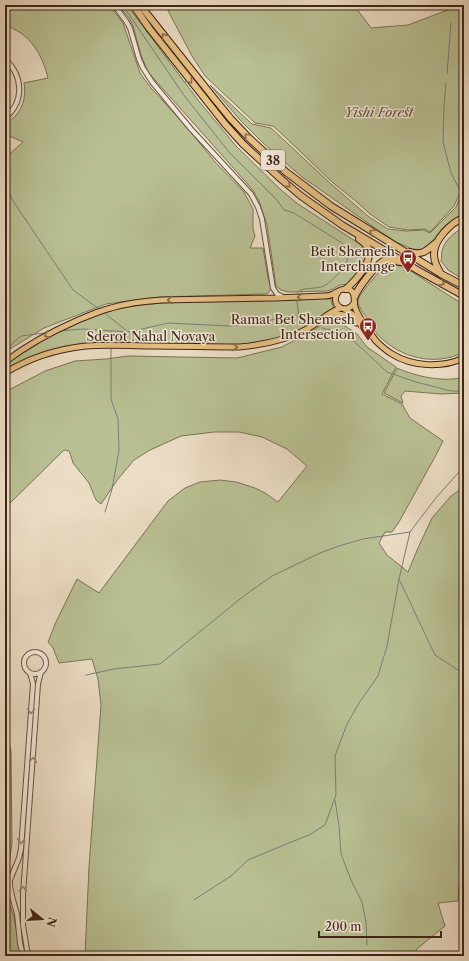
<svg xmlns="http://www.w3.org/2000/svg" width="469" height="961" font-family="'Libre Caslon Text',serif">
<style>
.green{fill:#b9c194;stroke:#7c7356}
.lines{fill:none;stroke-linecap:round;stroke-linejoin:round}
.stream{stroke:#797e7e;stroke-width:1}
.minor-casing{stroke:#6a5344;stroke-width:6}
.major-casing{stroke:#3e2519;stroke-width:7}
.highway-casing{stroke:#3e2519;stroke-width:8}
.minor{stroke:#f3eada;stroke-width:4}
.major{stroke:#e6bf83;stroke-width:5}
.highway{stroke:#e6bf83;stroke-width:6}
.oneway{stroke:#8a6a49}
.oneway2{stroke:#98887a}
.labels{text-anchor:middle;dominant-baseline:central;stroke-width:3;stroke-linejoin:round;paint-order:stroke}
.shield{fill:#f3eada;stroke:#746053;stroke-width:1}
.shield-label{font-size:12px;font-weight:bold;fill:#3e2519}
.park-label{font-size:13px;font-style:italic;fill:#5d4c38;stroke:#f3eada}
.poi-label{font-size:13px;fill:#3e2519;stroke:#f3eada;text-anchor:end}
.street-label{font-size:13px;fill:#3e2519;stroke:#f3eada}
</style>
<rect width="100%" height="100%" fill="#ecdec6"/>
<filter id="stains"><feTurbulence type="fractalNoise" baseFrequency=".005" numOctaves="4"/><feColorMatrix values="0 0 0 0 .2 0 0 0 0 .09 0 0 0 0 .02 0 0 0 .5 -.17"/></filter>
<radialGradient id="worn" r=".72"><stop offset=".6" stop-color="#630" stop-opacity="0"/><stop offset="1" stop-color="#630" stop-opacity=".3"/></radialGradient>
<!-- green -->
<path class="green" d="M5,5H109L123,23L140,73L151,88L185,125L215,162L244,192L253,209V229L255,236L250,248H263L268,278L271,289L268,293L265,294L160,297L106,304L44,328L5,352V158L23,142L5,134V124C9,121 14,118 17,114C24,106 26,93 24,83L48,78C44,61 36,44 21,33C16,30 10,27 5,24Z
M118,5H127L198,100L236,146L281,190L298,204L360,244L364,249L367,257L366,261L349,284L340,285L333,289L327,291L288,292L281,290L276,286L267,225L259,201L252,189L148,72L141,55L133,26L129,18Z
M165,5H354L371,28L408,25L461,5H464V191H461L454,206L430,232L425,229L408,230L389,227L370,214L357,202L332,182L282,134L273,126L255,123L205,76L192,56Z
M210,85L252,124L271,128L331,184L369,217L388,229L406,231L424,230L430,233L456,207L462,192H464V213C456,218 447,223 441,230C435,237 431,244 424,250L412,249L396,242L378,230L302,177L263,143L241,121Z
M464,228V280L448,270L441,261C442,258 441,254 442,251C444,241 455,231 464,228Z
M391,264L400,266L409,270L464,305V352C435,367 400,358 378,335C374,330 371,324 368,319C364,314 358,307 358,301C359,294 375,277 380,271L384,267Z
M330,297L334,309L311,325L282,338L240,345L146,344L54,350L23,361L5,370V365C36,342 75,320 113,310C157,300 203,302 248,301C265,301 281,300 297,300C308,299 319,299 330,297Z
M336,320L357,334L367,347L396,367L382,394L402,404L410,418L443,441L436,455L399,522L392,532H385L379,543L387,555L408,572L418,548L432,518L451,496L464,487V886H459L458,901L438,903L445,926L418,948L412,956H85L89,867L101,705L98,679L92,659L59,663L53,648L48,642L56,622L77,579L99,593L168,501L185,488L200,482L220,480L236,482L255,488L265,493L278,502L307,466L287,449L262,437L239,432H214L181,436L150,450L134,460L118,479L101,504L96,500L89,483L73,463L71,456L69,451L64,450L5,508V392L45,371L75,361L106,359L128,356L237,358L282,347L326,323Z
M397,368C415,376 444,383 464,377V393L441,394L405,391L401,396L403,403L384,393Z
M5,547L7,554L9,584L5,593Z
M5,744L10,747L11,751L12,843L6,883L8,899L14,917L21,956H5Z"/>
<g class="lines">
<!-- stream -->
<path class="stream" d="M122,5L128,13L183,94L229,152L277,200L284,210L294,213L342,243C353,256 347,266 336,276C333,279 328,284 324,286C316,290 302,286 297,293
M447,74L451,23
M446,83L444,105L443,142L451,173L464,198
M5,183L13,201L73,290L99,309
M297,301L299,318
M103,312L127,331
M322,328L345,333L387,372L416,382L451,391H464
M60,331L83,329L129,332L168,323L230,326L252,324L295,315L306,324
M111,343V332
M5,350L21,336L45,333
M105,512L112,489L119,450L118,419L111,399V348
M399,579L435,655L464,674
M86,675L114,669L160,664L245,595L272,576L320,553L339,546L363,539L410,532
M335,800L339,826L341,854L351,880L362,902L366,922L367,945
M194,900L231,876L248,860L279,847L309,835L325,825L336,795L335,756L347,724L359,703L378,676L387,646L399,579L410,532L435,499L458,473L464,468"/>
<!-- minor casing -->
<g class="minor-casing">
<path id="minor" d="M114,5L126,21L130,28L139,59L143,68L152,82L191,129L251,194L258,207L262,219L273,288L277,294L283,297
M5,59C23,76 25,101 5,118
M24 663a11 11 0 1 1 22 0a11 11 0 1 1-22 0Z
M23,956L20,943L17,914L12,896L10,886V880L19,858L21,849L33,684L32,680L30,673
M28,956L23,925V894L38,684L41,672"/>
</g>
<!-- major casing -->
<g class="major-casing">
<path id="major" d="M338,292C329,305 346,316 354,303
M344,309L352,314L365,330
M327,317C340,312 346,314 356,323
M375,340C380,345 385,350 392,354C413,367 442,368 464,358
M5,362C27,345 51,332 76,321C88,316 99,311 111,308C128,303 145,301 162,300L275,298L324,296C327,296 330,296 333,294C337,292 342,288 347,289C357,291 353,300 355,307C358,317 370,333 377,342
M5,373C29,358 58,349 86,346C108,344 131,346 153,346C182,346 211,347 239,347C262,345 287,340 307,329C319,323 329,311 341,308"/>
</g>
<!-- highway casing -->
<g class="highway-casing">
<path id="highway" d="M133,5L149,28L225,124L243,144L281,179L301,196L342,225L419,271L464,296
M140,5L213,97L231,119L249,138L286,172L331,206L441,274L464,286
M410,252C423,256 427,250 437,242
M440,272C437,267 434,261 434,255C433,241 451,222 464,218
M346,289C355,281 374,261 368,248C366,244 362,241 359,239
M355,296C358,288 377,263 385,260C390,259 396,261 401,262"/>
</g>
<!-- minor -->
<use href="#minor" class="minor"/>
<!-- major -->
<use href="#major" class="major"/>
<!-- highway -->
<use href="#highway" class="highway"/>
</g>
<!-- one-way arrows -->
<defs><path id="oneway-chevron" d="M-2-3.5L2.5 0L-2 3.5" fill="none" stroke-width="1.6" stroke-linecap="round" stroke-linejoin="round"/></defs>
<g class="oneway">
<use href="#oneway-chevron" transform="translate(164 36) rotate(-128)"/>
<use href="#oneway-chevron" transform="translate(190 81) rotate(52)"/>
<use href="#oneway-chevron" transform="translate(247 136) rotate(-134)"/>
<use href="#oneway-chevron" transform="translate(288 185) rotate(40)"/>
<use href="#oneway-chevron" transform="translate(372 232) rotate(-148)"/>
<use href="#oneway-chevron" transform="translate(442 283) rotate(29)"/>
<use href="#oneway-chevron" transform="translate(300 297) rotate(178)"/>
<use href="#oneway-chevron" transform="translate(170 300) rotate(179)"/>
<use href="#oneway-chevron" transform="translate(47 335) rotate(152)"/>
<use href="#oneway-chevron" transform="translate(235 347)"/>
</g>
<g class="oneway2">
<use href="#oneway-chevron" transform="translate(31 711) rotate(94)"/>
<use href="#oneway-chevron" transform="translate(33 760) rotate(-86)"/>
<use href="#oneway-chevron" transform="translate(21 841) rotate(95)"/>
<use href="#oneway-chevron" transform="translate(23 889) rotate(-87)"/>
</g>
<!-- icons -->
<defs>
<g id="bus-pin" transform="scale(0.9)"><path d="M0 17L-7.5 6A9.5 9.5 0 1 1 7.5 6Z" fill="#8f2418" stroke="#f3eada"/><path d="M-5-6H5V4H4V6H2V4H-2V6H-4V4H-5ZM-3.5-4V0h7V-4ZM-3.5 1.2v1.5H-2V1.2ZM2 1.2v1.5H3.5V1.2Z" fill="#fff"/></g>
</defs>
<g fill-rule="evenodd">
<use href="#bus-pin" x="408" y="258"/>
<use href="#bus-pin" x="368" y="326"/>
</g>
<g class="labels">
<!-- shield labels -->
<rect class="shield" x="261" y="150" width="24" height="20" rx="3"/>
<g class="shield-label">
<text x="273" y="160">38</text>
</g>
<!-- park labels -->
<g class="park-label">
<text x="379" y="112">Yishi Forest</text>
</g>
<!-- poi labels -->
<g class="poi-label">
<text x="395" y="251">Beit Shemesh<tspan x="395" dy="15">Interchange</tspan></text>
<text x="355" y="319">Ramat Bet Shemesh<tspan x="355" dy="15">Intersection</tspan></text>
</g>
<!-- street labels -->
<g class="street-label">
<text x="151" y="336">Sderot Nahal Novaya</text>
</g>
</g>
<!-- margin -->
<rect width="469" height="961" fill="none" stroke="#ecdec6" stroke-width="20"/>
<rect x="6" y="6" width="457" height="949" fill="none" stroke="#3e2519" stroke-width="2"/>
<rect x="10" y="10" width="449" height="941" fill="none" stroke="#3e2519"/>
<!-- north arrow -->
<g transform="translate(42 919) rotate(108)" stroke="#f3eada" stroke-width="3" paint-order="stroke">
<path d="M0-3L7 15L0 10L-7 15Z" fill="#3e2519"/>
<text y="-6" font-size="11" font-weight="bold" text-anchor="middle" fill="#3e2519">N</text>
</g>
<!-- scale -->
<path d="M319 931v6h122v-6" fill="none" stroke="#3e2519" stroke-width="2"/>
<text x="325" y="931" font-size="12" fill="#3e2519" stroke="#f3eada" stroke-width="3" paint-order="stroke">200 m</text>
<rect width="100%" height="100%" filter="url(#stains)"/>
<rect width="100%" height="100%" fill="url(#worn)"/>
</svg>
